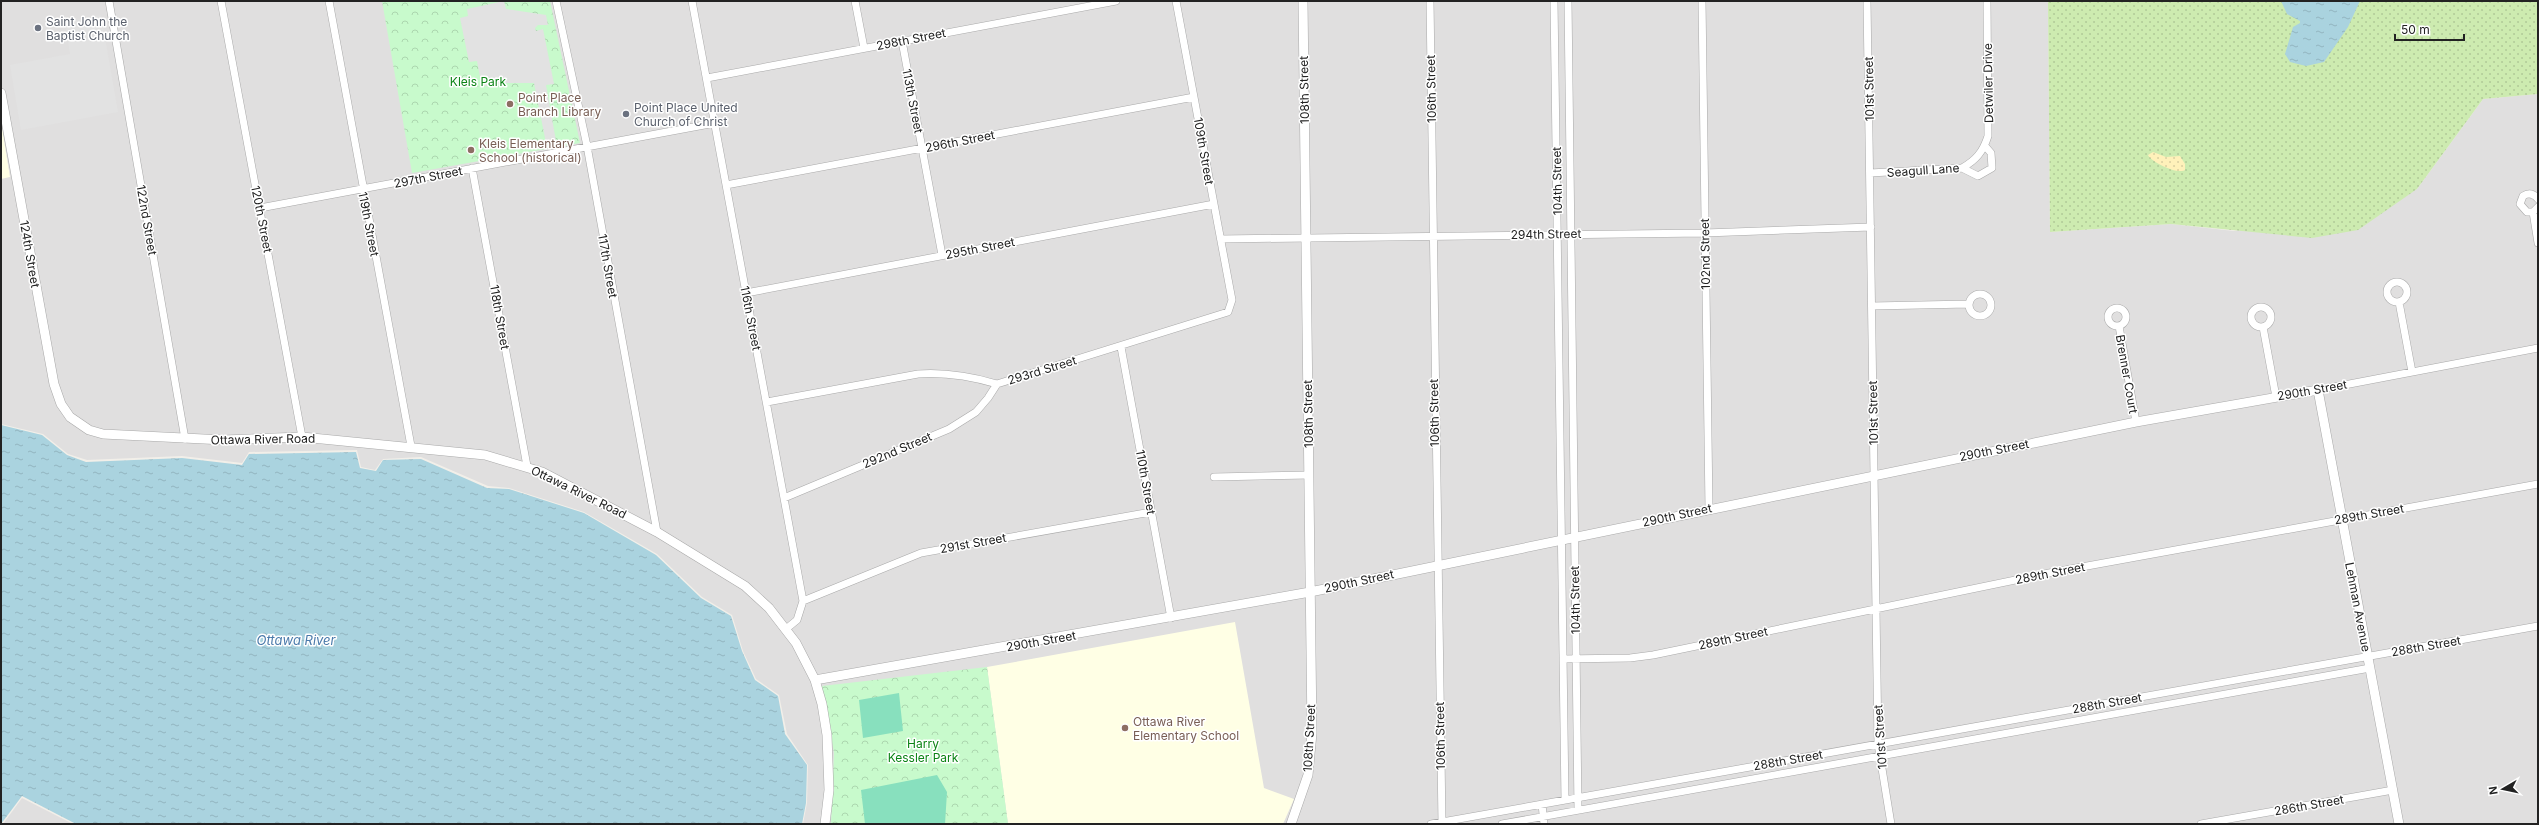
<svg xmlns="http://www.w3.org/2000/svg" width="2539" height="825" font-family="Inter,sans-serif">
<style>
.residential{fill:#e0dfdf}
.education{fill:#ffffe5}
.grass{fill:url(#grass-dots)}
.sand{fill:url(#sand-dots)}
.park{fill:url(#park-crowns)}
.pitch{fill:#88e0be}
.parking{fill:#e2e2e2}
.water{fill:url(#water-ripples)}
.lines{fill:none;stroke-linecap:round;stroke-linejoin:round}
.minor-casing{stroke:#a9a9a9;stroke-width:8}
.tertiary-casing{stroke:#a9a9a9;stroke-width:10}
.minor{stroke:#fff;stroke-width:7}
.tertiary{stroke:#fff;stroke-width:9}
.worship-dot{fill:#6b7280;stroke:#fff;stroke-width:1.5}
.education-dot{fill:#8d6e63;stroke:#fff;stroke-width:1.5}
.labels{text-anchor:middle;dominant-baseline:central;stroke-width:3;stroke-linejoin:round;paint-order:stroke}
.worship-label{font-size:12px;fill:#5b616d;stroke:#fff;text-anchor:start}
.street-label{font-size:12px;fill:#222;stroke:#fff}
.park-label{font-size:12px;fill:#0c8416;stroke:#fff}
.education-label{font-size:12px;fill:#785e54;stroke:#fff;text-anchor:start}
.water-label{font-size:13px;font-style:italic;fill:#4a7aab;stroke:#fff}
</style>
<defs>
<pattern id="grass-dots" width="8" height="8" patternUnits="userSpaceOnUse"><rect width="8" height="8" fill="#cdebb0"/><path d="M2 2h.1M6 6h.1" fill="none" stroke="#b0c997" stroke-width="1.8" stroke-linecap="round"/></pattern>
<pattern id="sand-dots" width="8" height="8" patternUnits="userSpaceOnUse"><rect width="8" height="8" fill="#fff1ba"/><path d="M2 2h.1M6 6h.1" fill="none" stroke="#dacea0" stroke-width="1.8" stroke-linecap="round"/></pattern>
<pattern id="park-crowns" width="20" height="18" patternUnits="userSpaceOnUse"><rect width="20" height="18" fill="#c8facc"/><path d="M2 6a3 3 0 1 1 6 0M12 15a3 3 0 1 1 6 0" fill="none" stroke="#acd6af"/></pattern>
<pattern id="water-ripples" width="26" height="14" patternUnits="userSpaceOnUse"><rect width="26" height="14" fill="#aad3df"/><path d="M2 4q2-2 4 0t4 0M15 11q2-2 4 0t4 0" fill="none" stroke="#92b5bf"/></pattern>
</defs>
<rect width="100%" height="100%" fill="#f2efe9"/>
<!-- residential -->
<path class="residential" d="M1,1H2048L2050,232L2171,224L2234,231L2390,206L2417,189L2483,99L2538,94V824H803L807,803L808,765L787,734L779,695L756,679L743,651L732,615L702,597L657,554L584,512L509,488L488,486L421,457L383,459L375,470L361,467L357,450L249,452L242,463L182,456L87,460L68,454L43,434L1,424Z
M22,798L73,824H3Z"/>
<!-- education -->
<path class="education" d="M1,122L10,177L1,179Z
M1235,622L1264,788L1294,799L1283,824H1008L987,667Z"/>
<!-- grass -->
<path class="grass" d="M2048,1H2538V94L2483,99L2417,189L2358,230L2312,238L2171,224L2050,232Z"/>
<!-- sand -->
<path class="sand" d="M2153,152L2166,157L2180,156L2185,164V170C2178,175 2151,162 2148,155Z"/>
<!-- park -->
<path class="park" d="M382,1H550L580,143L412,173Z
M987,667L1008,824H831L834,753L822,686Z"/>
<!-- pitch -->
<path class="pitch" d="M899,693L903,731L863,738L859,700Z
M937,775L947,792L945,824H865L861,790Z"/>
<!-- parking -->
<path class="parking" d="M504,1L506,9L546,15L548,25H538L535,28L536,31L543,29L554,84L546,85L556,141L546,143L534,83H505L485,86L481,82L477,61L469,62L460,18L468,16L467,9Z
M101,15L118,112L21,130L10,65L70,54L65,22Z"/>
<!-- water -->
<path class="water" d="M2281,1H2360L2348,27L2324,62L2306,66L2290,62L2285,54L2293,27L2300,23V21L2287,14Z
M1,425L42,435L67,455L86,462L182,458L242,465L249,454L356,452L360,468L376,471L383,460L421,459L487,488L509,489L584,513L656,555L701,598L731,616L742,651L755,680L778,696L785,734L807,765L806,803L802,824H76L22,796L1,824Z"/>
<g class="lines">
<!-- minor casing -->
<g class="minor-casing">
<path id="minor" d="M109,1L185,439
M221,1L302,437
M329,1L411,446
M556,1L587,146L657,532
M692,1L803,601L797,620L786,629
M855,1L864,48
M1430,1L1442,824
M1554,1L1565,800
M1568,1L1578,810
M1702,1L1709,508
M1867,1L1878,744L1891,824
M902,41L942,255
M707,78L1116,1
M472,168L527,466
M1962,168L1978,176L1992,168L1991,153L1985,146
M1870,173L1962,168C1976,160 1983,152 1988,136L1987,1
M726,185L1194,97
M2538,199C2534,194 2529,192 2523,196L2520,204L2527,212H2533L2538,207
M260,208L715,123
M2533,212L2538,243
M1221,239L1705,233L1871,227
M2387 292a10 10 0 1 1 20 0a10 10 0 1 1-20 0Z
M746,293L1214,204
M1969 305a11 11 0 1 1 22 0a11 11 0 1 1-22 0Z
M2399,302L2412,372
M1872,306L1969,304
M2251 317a10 10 0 1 1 20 0a10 10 0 1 1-20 0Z
M2108 317a9 9 0 1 1 18 0a9 9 0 1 1-18 0Z
M2119,326L2136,422
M2263,327L2276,397
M1121,347L1171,618
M2318,390L2538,348
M767,402L918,374C946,372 970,376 997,384L1228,312L1232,300L1176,1
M1214,477L1309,475
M784,498L949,429L976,412L988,398L997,384
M803,601L921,553L1151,512
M1563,659L1630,658L1653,655L2054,572L2538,484
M1542,804L1544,824
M1431,824L2538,626
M1502,824L2370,668
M2201,824L2393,790"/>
</g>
<!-- tertiary casing -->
<g class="tertiary-casing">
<path id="tertiary" d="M1,93L54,384L61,404L70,417L89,430L103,434L224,440L302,437L485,455L542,472L657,532L745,586L769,608L796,643L815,680L822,704L827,735L829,790L825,824
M815,680L1310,592L2136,422L2318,390L2399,824
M1291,824L1308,775L1312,733L1303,1"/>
</g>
<!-- minor -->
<use href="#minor" class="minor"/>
<!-- tertiary -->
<use href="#tertiary" class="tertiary"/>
</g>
<!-- markers -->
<g class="worship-dot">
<circle cx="38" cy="28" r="4"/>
<circle cx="626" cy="114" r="4"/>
</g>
<g class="education-dot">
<circle cx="510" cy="104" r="4"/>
<circle cx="471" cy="150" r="4"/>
<circle cx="1125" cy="728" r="4"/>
</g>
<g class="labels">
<!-- worship labels -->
<g class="worship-label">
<text x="46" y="21">Saint John the<tspan x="46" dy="14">Baptist Church</tspan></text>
<text x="634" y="107">Point Place United<tspan x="634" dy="14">Church of Christ</tspan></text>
</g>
<!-- street labels -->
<g class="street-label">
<text transform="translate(911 39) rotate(-11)">298th Street</text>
<text transform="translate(1988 83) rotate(-91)">Detwiler Drive</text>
<text transform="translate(1431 89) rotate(-91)">106th Street</text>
<text transform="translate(1869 89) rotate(-91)">101st Street</text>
<text transform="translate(1304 90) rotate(-91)">108th Street</text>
<text transform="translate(913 101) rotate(79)">113th Street</text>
<text transform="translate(960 141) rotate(-11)">296th Street</text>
<text transform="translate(1204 151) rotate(80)">109th Street</text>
<text transform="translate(1923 170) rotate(-4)">Seagull Lane</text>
<text transform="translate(428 177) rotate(-11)">297th Street</text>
<text transform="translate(1557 181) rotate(-91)">104th Street</text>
<text transform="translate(262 219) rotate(79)">120th Street</text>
<text transform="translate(147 220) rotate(80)">122nd Street</text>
<text transform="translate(369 224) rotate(79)">119th Street</text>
<text transform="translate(1546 234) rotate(-1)">294th Street</text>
<text transform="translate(980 248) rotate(-11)">295th Street</text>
<text transform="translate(30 254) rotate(80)">124th Street</text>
<text transform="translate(1705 254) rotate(-91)">102nd Street</text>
<text transform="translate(608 266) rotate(80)">117th Street</text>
<text transform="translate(500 317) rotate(80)">118th Street</text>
<text transform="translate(751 318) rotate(79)">116th Street</text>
<text transform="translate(1042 370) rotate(-17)">293rd Street</text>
<text transform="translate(2127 374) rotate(80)">Brenner Court</text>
<text transform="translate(2312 390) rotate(-10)">290th Street</text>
<text transform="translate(1434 413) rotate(-91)">106th Street</text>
<text transform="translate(1873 413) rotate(-91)">101st Street</text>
<text transform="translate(1308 414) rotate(-91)">108th Street</text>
<text transform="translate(263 439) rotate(-1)">Ottawa River Road</text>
<text transform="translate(897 450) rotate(-23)">292nd Street</text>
<text transform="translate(1994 450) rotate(-11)">290th Street</text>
<text transform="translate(1146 482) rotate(80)">110th Street</text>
<text transform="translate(579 492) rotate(26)">Ottawa River Road</text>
<text transform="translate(2369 514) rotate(-10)">289th Street</text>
<text transform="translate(1677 515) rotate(-12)">290th Street</text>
<text transform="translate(973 543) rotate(-10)">291st Street</text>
<text transform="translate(2050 573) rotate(-11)">289th Street</text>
<text transform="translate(1359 581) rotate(-12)">290th Street</text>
<text transform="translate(1575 600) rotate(-91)">104th Street</text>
<text transform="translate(2358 607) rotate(79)">Lehman Avenue</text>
<text transform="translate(1733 638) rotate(-12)">289th Street</text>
<text transform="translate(1041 641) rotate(-10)">290th Street</text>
<text transform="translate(2426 646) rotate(-10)">288th Street</text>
<text transform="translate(2107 703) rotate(-10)">288th Street</text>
<text transform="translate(1440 736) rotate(-91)">106th Street</text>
<text transform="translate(1880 737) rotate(-94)">101st Street</text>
<text transform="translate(1309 738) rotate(-87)">108th Street</text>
<text transform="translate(1788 760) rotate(-10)">288th Street</text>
<text transform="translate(2309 805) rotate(-10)">286th Street</text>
</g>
<!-- park labels -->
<g class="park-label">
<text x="478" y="81">Kleis Park</text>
<text x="923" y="743">Harry<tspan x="923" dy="14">Kessler Park</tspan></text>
</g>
<!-- education labels -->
<g class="education-label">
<text x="518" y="97">Point Place<tspan x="518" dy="14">Branch Library</tspan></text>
<text x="479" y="143">Kleis Elementary<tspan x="479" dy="14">School (historical)</tspan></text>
<text x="1133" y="721">Ottawa River<tspan x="1133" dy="14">Elementary School</tspan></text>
</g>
<!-- water labels -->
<g class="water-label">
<text x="296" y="640">Ottawa River</text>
</g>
</g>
<!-- border -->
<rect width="2539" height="825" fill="none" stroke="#222222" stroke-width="4"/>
<!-- north arrow -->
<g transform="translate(2503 789) rotate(261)" stroke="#ffffff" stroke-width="3" paint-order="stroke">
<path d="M0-3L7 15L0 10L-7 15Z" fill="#222222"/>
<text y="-6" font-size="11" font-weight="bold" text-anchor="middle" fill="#222222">N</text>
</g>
<!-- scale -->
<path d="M2395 34v6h69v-6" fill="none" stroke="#222222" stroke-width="2"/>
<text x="2401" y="34" font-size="12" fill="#222222" stroke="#ffffff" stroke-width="3" paint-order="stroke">50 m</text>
</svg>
